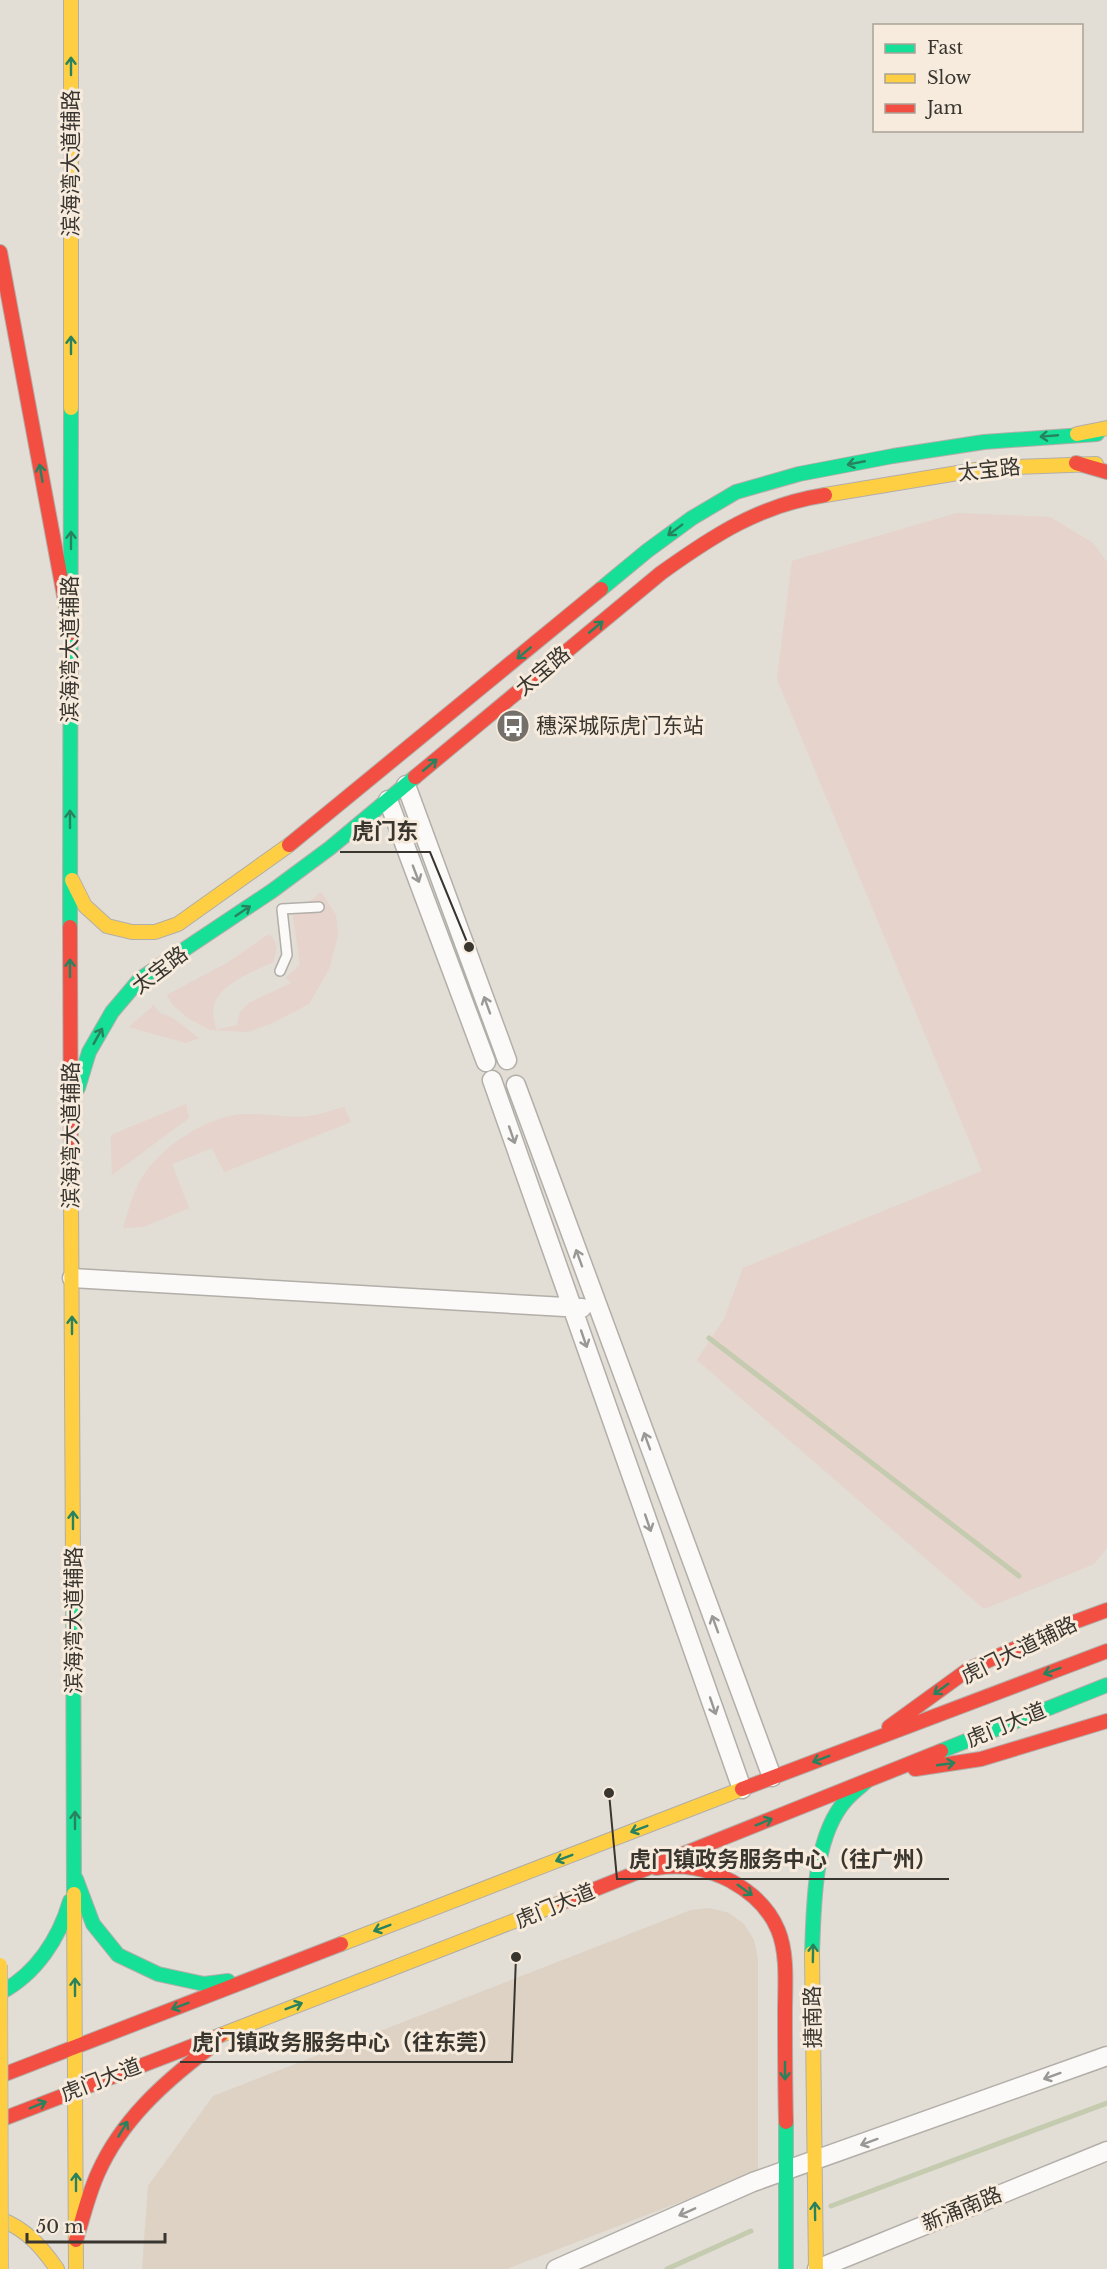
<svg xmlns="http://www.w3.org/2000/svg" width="1107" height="2269" font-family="'Libre Baskerville','Noto Sans SC',serif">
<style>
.built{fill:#ddd2c4}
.green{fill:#e5d3cc}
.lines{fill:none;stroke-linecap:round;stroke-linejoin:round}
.stream{stroke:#c4cbae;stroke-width:5}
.lane-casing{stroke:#b2aea8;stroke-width:12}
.street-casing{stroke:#b2aea8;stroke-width:21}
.fast-casing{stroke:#b2aea8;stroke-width:16}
.slow-casing{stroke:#b2aea8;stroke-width:16}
.jam-casing{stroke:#b2aea8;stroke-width:16}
.lane{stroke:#fbfaf9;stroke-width:9}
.street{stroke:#fbfaf9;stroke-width:18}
.fast{stroke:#16e098;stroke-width:14}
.slow{stroke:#ffcf43;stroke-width:14}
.jam{stroke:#f24e42;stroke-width:14}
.slow-bridge-casing{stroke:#bebcb7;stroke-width:16;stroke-linecap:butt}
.slow-bridge{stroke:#ffcf43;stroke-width:14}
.oneway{stroke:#29825e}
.oneway2{stroke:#9a9894}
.labels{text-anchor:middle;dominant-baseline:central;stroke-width:6;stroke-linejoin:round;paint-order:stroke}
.street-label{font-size:21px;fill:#39352f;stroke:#f6ebdc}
.poi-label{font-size:21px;fill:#39352f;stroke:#f6ebdc;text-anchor:start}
.leader{fill:none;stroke:#39352f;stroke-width:2}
.callout-dot{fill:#39352f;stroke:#f6ebdc;stroke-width:2}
.callout-label{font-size:22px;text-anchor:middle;font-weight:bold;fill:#39352f;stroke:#f6ebdc;stroke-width:6;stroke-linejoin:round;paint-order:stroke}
</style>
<rect width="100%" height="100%" fill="#e2ddd5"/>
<!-- built -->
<path class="built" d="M710,1908L729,1913L744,1924L754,1940L758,1959V2172L507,2269H142L148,2186L213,2096L691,1910Z"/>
<!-- green -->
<path class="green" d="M957,513L1050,517L1093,543L1107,562V1548L1094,1564L984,1609L697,1360L724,1319L743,1268L982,1171L777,679L792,561Z
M321,892L336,915L338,935L329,969L309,1004L272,1023L248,1032L210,1030L188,1018L173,1005L167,995L227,963L269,934C279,943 277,951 273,962C254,972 214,985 213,1011C213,1017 215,1024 216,1030L237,1025L240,1012L249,1003L291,983L286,978L300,965L293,916Z
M154,1005C158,1015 166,1014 174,1019C182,1024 190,1032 199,1038L186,1043L129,1027Z
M186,1104L189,1118L112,1175L111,1135Z
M344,1107L351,1122L224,1172L212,1148L172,1164L189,1208L143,1227L123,1228C128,1212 132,1196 140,1181C158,1148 207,1116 244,1114C265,1113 289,1119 308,1116C320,1115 332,1110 344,1107Z"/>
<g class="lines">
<!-- stream -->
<path class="stream" d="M709,1338L1019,1576
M831,2206L1107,2103
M667,2269L751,2231"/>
<!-- lane casing -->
<g class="lane-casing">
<path id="lane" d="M280,971L287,955L282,909L319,907"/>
</g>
<!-- street casing -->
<g class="street-casing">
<path id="street" d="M406,785L507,1060
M388,800L486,1062
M492,1080L742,1789
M516,1085L772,1777
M72,1278L582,1308
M556,2269L753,2182L1107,2056
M817,2269L1107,2151"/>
</g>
<!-- fast casing -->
<g class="fast-casing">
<path id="fast" d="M601,589L647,551L692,518L736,492L799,474L893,456L984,442L1097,434
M70,927L71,408
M78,1088L89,1052L112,1012L140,979L272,891L330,848L415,777
M73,1566L74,1894
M941,1751L1107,1685
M76,1879L93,1924L118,1955L158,1974L204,1984L228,1981
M812,1953C814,1906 813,1837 846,1800C852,1793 860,1787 867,1781
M0,1993C36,1974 59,1939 70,1901
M786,2122V2269"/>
</g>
<!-- slow casing -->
<g class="slow-casing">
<path id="slow" d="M71,408V0
M1077,434L1107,428
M825,495L988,468L1096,464
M72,880L85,906L107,926L132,932H155L178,924L289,845
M71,1197L73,1566
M74,1894L76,2269
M341,1944L742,1789
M812,1953L816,2269
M221,2035L563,1902
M0,2219C26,2229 41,2246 57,2269"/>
</g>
<!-- jam casing -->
<g class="jam-casing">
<path id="jam" d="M0,252L71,633
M1076,463L1107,472
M415,777L661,573C714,535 760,505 825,495
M289,845L601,589
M70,927L71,1197
M889,1727L969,1669L1077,1621L1107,1610
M915,1769L981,1759L1107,1721
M742,1789L1107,1651
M656,1868C683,1864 706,1868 731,1881C751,1892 769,1908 778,1930C788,1954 785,1985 785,2012C785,2048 785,2085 786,2122
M563,1902L941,1751
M0,2076L341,1944
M0,2120L221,2035
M76,2240C83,2218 88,2195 98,2173C121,2121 163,2083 208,2049"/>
</g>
<!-- lane -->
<use href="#lane" class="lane"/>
<!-- street -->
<use href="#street" class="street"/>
<!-- fast -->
<use href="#fast" class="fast"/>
<!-- slow -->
<use href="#slow" class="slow"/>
<!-- jam -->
<use href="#jam" class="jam"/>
<!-- slow-bridge casing -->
<g class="slow-bridge-casing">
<path id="slow-bridge" d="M0,1965L1,2269"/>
</g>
<!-- slow-bridge -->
<use href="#slow-bridge" class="slow-bridge"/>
</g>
<!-- one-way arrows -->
<defs><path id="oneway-shaft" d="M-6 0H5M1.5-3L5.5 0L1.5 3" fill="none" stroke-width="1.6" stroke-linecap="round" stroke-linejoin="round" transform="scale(1.5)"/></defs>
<g class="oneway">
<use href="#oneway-shaft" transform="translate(71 66) rotate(-90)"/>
<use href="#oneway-shaft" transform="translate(71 345) rotate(-90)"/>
<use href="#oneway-shaft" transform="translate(1049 436) rotate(175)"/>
<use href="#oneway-shaft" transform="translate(856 463) rotate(169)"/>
<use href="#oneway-shaft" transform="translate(41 473) rotate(-100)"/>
<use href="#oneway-shaft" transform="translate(675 530) rotate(143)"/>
<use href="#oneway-shaft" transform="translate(71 540) rotate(-90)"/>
<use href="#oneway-shaft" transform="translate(596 627) rotate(-40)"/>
<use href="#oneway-shaft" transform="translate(524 653) rotate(140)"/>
<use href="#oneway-shaft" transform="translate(430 765) rotate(-40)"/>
<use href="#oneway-shaft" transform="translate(70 819) rotate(-90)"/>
<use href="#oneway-shaft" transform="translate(243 911) rotate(-34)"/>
<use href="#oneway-shaft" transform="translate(70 968) rotate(-90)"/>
<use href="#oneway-shaft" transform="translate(98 1036) rotate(-61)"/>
<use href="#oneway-shaft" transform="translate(72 1325) rotate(-90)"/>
<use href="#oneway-shaft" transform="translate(73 1520) rotate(-90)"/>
<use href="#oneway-shaft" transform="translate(1052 1671) rotate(160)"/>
<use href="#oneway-shaft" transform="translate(941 1689) rotate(144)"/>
<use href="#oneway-shaft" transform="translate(821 1759) rotate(159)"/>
<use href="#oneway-shaft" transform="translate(946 1764) rotate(-8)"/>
<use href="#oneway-shaft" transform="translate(75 1820) rotate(-90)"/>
<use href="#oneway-shaft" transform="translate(764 1822) rotate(-22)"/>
<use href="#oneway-shaft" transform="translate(639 1829) rotate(159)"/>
<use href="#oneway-shaft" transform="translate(564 1858) rotate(159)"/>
<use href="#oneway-shaft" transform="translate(745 1890) rotate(36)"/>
<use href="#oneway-shaft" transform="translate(382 1928) rotate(159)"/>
<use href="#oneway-shaft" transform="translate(813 1953) rotate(-89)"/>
<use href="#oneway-shaft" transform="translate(75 1987) rotate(-90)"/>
<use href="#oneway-shaft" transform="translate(180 2006) rotate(159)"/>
<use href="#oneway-shaft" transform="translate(294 2006) rotate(-21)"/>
<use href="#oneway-shaft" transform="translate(785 2071) rotate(90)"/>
<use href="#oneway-shaft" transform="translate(38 2105) rotate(-22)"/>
<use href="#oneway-shaft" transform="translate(123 2129) rotate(-59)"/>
<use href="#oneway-shaft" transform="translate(76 2182) rotate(-90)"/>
<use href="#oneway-shaft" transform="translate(815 2211) rotate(-91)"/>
</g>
<g class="oneway2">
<use href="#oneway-shaft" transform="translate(416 874) rotate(69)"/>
<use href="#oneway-shaft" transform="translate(487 1005) rotate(-110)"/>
<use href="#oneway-shaft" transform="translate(512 1135) rotate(71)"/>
<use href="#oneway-shaft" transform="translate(579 1258) rotate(-110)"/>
<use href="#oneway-shaft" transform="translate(584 1339) rotate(71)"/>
<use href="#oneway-shaft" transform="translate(647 1441) rotate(-110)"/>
<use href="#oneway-shaft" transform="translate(648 1523) rotate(71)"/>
<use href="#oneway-shaft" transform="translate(715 1624) rotate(-110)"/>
<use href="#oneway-shaft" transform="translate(713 1706) rotate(71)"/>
<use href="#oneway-shaft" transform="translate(1052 2076) rotate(160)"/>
<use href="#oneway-shaft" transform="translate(869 2142) rotate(160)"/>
<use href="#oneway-shaft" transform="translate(687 2212) rotate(156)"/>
</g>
<!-- icons -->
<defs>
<g id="bus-disc" transform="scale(1.725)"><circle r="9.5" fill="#747069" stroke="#f6ebdc"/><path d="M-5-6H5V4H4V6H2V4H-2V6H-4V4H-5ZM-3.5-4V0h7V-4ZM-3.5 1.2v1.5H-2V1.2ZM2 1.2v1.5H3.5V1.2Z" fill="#fff"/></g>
</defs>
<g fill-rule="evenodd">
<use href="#bus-disc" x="513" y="726"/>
</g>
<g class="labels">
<!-- street labels -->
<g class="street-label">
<text transform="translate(71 163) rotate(-90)">滨海湾大道辅路</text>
<text transform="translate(989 470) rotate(-6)">太宝路</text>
<text transform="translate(70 649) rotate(-90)">滨海湾大道辅路</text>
<text transform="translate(543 671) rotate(-40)">太宝路</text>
<text transform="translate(160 970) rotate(-37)">太宝路</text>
<text transform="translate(71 1135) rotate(-90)">滨海湾大道辅路</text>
<text transform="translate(74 1620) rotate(-90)">滨海湾大道辅路</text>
<text transform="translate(1019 1650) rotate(-26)">虎门大道辅路</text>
<text transform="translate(1006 1725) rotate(-22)">虎门大道</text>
<text transform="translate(555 1906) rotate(-22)">虎门大道</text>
<text transform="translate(813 2017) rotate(-91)">捷南路</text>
<text transform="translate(101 2080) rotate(-21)">虎门大道</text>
<text transform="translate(962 2209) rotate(-22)">新涌南路</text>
</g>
<!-- poi labels -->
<g class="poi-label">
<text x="536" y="726">穗深城际虎门东站</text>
</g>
</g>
<!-- callouts -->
<path class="leader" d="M469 947L430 852H340M609 1793L617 1879H949M516 1957L512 2062H180"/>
<g class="callout-dot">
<circle cx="469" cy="947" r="6"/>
<circle cx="609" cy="1793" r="6"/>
<circle cx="516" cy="1957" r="6"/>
</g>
<g class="callout-label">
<text x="385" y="839">虎门东</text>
<text x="783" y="1867">虎门镇政务服务中心（往广州）</text>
<text x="346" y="2050">虎门镇政务服务中心（往东莞）</text>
</g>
<!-- legend -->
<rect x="873" y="24" width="210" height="108" fill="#f6ebdc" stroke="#aaa297" stroke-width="1.5"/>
<rect x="885" y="44" width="30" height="9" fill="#16e098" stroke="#aaa297" stroke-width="1.5"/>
<text x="927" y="54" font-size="18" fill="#39352f">Fast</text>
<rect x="885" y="74" width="30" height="9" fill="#ffcf43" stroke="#aaa297" stroke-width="1.5"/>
<text x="927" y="84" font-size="18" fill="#39352f">Slow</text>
<rect x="885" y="104" width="30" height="9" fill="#f24e42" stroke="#aaa297" stroke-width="1.5"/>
<text x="927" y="114" font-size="18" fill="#39352f">Jam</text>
<!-- scale -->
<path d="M27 2233v9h138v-9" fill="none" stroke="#39352f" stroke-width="3"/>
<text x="36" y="2233" font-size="18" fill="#39352f" stroke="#f6ebdc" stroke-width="4.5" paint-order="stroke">50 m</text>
</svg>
